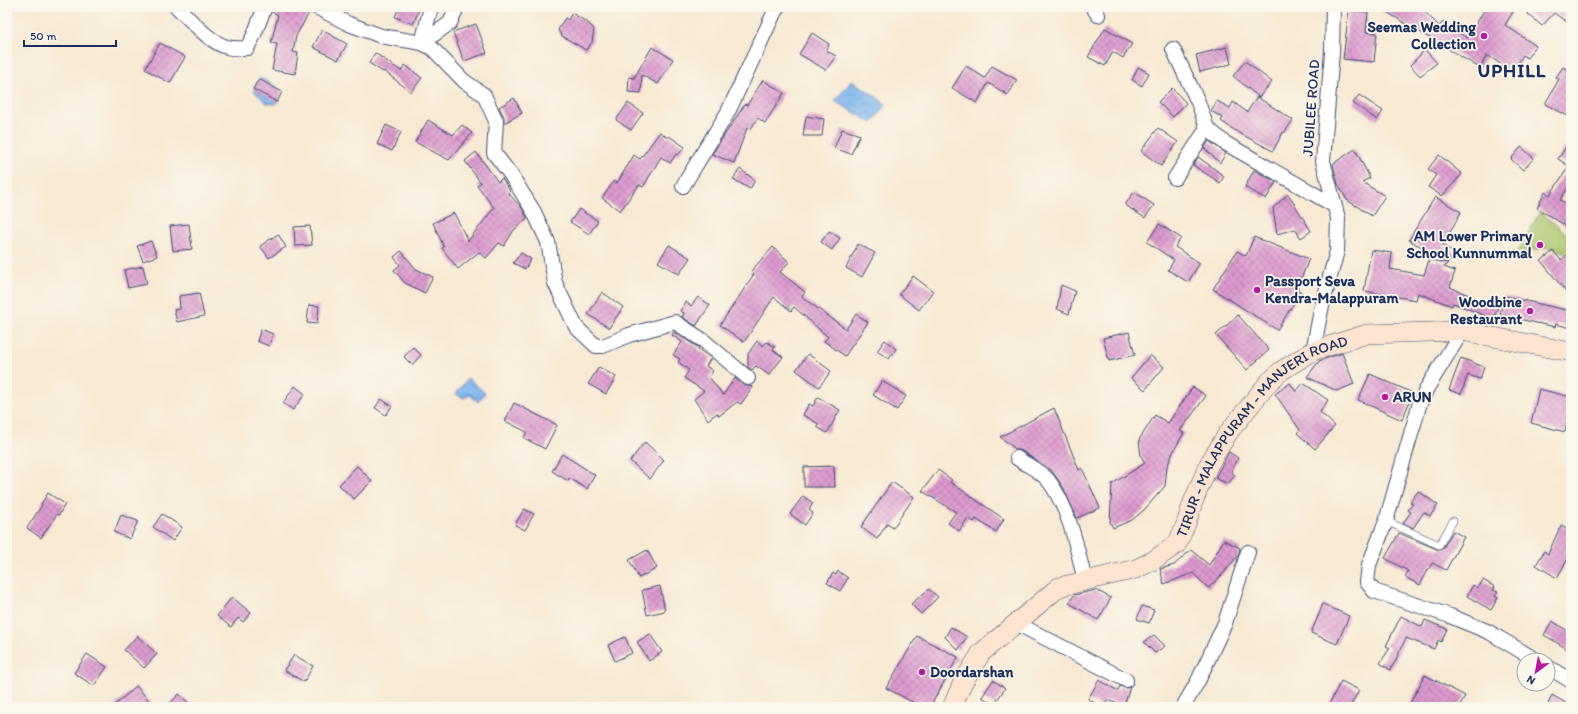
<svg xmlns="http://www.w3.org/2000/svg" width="1578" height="714" font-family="Itim,sans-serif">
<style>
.park{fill:#a9c46b;stroke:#627a64}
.water{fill:url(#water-waves);stroke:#4d72a6}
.building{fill:url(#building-cross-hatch)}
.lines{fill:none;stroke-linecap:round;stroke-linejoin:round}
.service-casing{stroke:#3c4b70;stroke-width:8}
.minor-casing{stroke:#3c4b70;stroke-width:16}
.secondary-casing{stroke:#3c4b70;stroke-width:20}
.service{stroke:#fff;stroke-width:7}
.minor{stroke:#fff;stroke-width:14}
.secondary{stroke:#fde4d1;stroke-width:19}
.poi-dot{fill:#b5179e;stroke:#fbf7ec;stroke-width:1.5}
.labels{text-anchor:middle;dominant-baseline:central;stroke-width:3.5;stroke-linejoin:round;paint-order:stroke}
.poi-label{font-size:15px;font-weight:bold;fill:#1b2f5e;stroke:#fbf7ec;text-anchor:end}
.street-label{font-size:15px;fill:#1b2f5e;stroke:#fbf7ec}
.district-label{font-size:19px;font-weight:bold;letter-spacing:1px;fill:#1b2f5e;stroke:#fbf7ec}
</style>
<defs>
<pattern id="water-waves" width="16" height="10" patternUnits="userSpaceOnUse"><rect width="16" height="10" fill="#7fb6ee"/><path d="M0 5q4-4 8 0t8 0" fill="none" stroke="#6794c4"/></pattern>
<pattern id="building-cross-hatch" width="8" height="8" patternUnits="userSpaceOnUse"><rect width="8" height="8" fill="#de9bcf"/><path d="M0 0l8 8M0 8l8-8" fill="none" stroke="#b37fab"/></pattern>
</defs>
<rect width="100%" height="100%" fill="#fbf7ec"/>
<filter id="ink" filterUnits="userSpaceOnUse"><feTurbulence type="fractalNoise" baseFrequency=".025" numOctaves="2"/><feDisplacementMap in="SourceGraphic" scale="8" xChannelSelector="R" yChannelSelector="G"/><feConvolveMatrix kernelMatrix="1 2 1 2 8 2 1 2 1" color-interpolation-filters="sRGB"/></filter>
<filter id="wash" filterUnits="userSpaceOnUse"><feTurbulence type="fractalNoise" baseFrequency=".012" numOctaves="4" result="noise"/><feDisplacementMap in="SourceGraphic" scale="16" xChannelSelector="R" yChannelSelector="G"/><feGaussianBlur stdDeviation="0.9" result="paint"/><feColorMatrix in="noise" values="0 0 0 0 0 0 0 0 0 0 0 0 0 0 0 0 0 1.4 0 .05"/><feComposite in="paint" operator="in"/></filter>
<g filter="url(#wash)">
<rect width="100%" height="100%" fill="#f7e9d3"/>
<!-- park -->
<path class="park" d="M1540,212L1571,237V248L1566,253L1549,247L1516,254Z"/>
<!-- water -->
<path class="water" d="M259,79H264L280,90L278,102L275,104L267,103L254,91V87Z
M852,80L886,104L872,123L835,101Z
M468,378L485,393L478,402L470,395L464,398L456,394Z"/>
<g id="blocks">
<!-- building -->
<path class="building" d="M273,7H298L309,13L296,36L293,52L298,53L295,74L272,70L277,44L271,43L278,15L272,12Z
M399,7H420L413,24L395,17Z
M1378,7H1420L1439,26L1444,21L1452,29L1468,38L1486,7H1516L1505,25L1536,46L1527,58L1523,55L1513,72L1487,55L1480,68Z
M1520,7H1571V25L1554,13L1542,26Z
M1349,10L1368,12L1366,32L1377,33L1374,62L1343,59Z
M572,13L588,23L594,29L592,42L586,50L562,36L558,30L565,18L568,20Z
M476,24L487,53L464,61L453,32Z
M1105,28L1132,44L1123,58L1113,52L1105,66L1088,57Z
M322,30L347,44L338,60L313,47Z
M812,33L829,44L827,51L836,56L826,70L799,54Z
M160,43L185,57L170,83L145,69Z
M652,47L673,59L658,84L642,75L641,93L628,92L629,77L634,78Z
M1227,47L1231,64L1200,72L1196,55Z
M1425,50L1437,63L1420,76L1410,65Z
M375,53L401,71L405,65L422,78L411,92L384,71L383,72L369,63Z
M1245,61L1272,82L1259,97L1233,76Z
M966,66L985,78L992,66L1017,80L1008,95L988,83L977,103L952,88Z
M1138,67L1149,73L1142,86L1132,80Z
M1563,67L1571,72V110L1568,116L1545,104L1559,79L1556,77Z
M259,79L282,92L277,102L253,89Z
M763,80L784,93L765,123L758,118L750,130L747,128L734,163L712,154L745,104L747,105Z
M1172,88L1186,103L1173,117L1158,102Z
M1359,95L1383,111L1377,120L1353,103Z
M1257,97L1293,120L1284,133L1283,132L1273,151L1239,133L1221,121L1223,118L1211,111L1217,101L1230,108L1233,102L1247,112Z
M514,98L522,113L504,123V117L499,107Z
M628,103L643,113L631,130L616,120Z
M806,116L824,119L822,136H803Z
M428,120L453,135L462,125L472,133L449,160L415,142Z
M386,125L401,132L392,151L377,144Z
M1158,128L1178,142L1161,166L1141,151Z
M842,129L860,135L851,154L834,148Z
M660,132L668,138L669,136L685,147L678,155L676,154L670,163L661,157L643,187L639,185L620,211L602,198L614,181L617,183L634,155L640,159Z
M1571,139V183L1560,200L1571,206V229L1537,208L1545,192L1550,195L1569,166L1558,159Z
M1209,141L1226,153L1220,163L1204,148Z
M1521,147L1534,158L1523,170L1511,159Z
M1355,149L1370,178L1362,182L1385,196L1372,216L1347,200L1338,184L1333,164Z
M476,152L498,182L502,178L510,191L508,193L522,208L527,218L514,230L504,246L499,243L486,258L479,252L458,269L442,248L444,247L433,223L454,213L468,241L494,208L477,185L481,183L465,161Z
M1439,155L1462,174L1442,196L1428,187L1436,175L1428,169Z
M1198,157L1224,176L1220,183L1193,165Z
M740,169L755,180L750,189L733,179Z
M1254,170L1276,182L1266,199L1245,187Z
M1134,192L1154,205L1145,218L1125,205Z
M1288,194L1311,231L1301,238L1295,229L1277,234L1273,208Z
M1435,197L1461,212L1443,245L1455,254L1448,262L1409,240Z
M579,209L598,221L589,234L570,222Z
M189,224L192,249L173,251L170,226Z
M1159,224L1181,238L1175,247L1200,263L1188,282L1168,270L1174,260L1147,242Z
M310,226L312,245L295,246L294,227Z
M829,231L840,238L832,250L821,242Z
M278,234L286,247L269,258L260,246Z
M1254,237L1309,259L1297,289L1301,292L1277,330L1213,289L1237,251L1246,256Z
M151,241L157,256L143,261L137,246Z
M858,244L875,253L862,277L846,268Z
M669,245L690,258L679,274L658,262Z
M773,247L789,262L780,272L805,292L802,297L846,329L856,314L868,322L845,356L824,341L828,337L794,307L791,311L774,297L744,342L720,325L754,274L751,271Z
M1371,250L1392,253L1390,269L1424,275L1429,260L1448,263L1444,267L1455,271L1450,287L1498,308L1493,319L1453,303L1452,306L1418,293L1416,300L1364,291Z
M401,251L416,269L433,277L425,293L405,283L394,270L400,265L394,257Z
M1553,251L1561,260L1571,252V298L1541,261Z
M521,253L531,259L525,269L513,263Z
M143,266L147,284L128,288L124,270Z
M913,276L933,291L919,310L899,294Z
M1061,285L1075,291L1069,314L1057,309Z
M602,292L623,307L609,328L588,314Z
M199,293L204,316L177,322L174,310L180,309L179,296Z
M1504,296L1571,311V328L1556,324L1555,327L1500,315Z
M698,297L710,305L696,326L682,317L684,313L680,311L686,302L691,306Z
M309,305L319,306L317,324L307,323Z
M1238,315L1269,350L1247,370L1216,335Z
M261,329L273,334L269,346L257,341Z
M674,332L699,348L698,349L711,358L706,366L713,371L709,377L723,395L735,378L743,385L753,387L741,404L737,402L719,416L717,413L708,420L694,399L704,391L684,378L689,370L678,362L680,359L673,355L682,342L672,335Z
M1129,332L1135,355L1109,361L1103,338Z
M885,340L896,349L889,359L877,351Z
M757,341L763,346L767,342L775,347L773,350L783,357L769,375L756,366L752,370L748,367V354Z
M413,347L421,355L412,365L404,357Z
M1342,353L1354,384L1337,391L1307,377L1319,361Z
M808,354L831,371L819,387L796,370Z
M1150,355L1164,367L1145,390L1131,378Z
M1461,358L1484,367L1480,379L1468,375L1461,394L1449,390Z
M599,367L616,377L606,394L588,384Z
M1370,374L1413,393L1402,420L1358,400Z
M882,381L906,396L897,410L873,395Z
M1290,383L1296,392L1303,383L1328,400L1320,412L1335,426L1315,449L1297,433L1300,430L1275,394Z
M295,386L305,394L293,410L283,403Z
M1193,387L1206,396L1180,431L1184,433L1174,450L1167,467L1165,486L1144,510L1132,520L1113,528L1110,522L1112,484L1145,463L1141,456L1139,440L1155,415L1168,423Z
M1539,389L1571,397V407L1565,432L1531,423Z
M818,397L840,410L827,433L817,427L819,424L803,415L809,404L813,406Z
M381,399L392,406L386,415L375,408Z
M514,403L557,425L545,449L524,438L527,432L505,421Z
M1054,408L1079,470L1082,468L1100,508L1077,518L1063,487L1052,471L1022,451L1017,450L1000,437Z
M645,442L664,460L650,479L630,461Z
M1229,452L1238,458L1231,472L1235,475L1228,484L1215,478Z
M562,454L595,475L587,489L569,478L568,481L552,471Z
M357,466L372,481L354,499L339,485Z
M834,466L835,487H804V467Z
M938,470L952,480L950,482L1004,519L996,532L976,519L974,522L968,518L959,531L948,523L956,512L922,491Z
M892,482L914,497L893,528L887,524L877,539L861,527Z
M1418,491L1438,505L1430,516L1424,512L1413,528L1403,523L1411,512L1408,510L1413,504L1410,502Z
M48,493L65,504L59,515L57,514L41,538L27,528L42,505L41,504Z
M803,496L813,503L809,510L813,513L805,525L790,514Z
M524,509L534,514L525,530L515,525Z
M162,514L182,527L173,541L153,527Z
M121,515L138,521L130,539L114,532Z
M1561,525L1571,530V553L1557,578L1536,565L1544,551L1548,554Z
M1453,531L1464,537L1446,570L1432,563L1420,585L1405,577L1408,571L1385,558L1399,533L1439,550L1443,548Z
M1224,540L1240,548L1238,556L1222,575L1208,588L1193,573L1164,584L1160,569L1174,565L1191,550L1209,565Z
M647,550L657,568L639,578L629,560Z
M838,571L848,578L840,591L827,583L833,573L836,575Z
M1483,580L1495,587L1493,590L1498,592L1495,596L1498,598L1491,610L1467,596L1473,585L1478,588Z
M660,586L665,611L647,615L642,590Z
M929,589L938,597L921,614L911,604Z
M1096,590L1111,598L1098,620L1069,603L1074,595Z
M232,597L251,613L243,622L238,618L231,627L217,616Z
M1323,604L1349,616L1337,644L1311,633Z
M1142,606L1154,610L1149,623L1137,619Z
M1401,616L1422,627L1425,620L1447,629L1441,642L1438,640L1434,649L1406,638L1396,659H1397L1390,670L1380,663L1390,648L1386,646Z
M1552,621L1571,633V651L1544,635Z
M951,627L967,637L958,650L945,637Z
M650,634L662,652L649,661L637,642Z
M1154,635L1165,646L1155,653L1144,642Z
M137,636L157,654L144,668L124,650Z
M917,636L958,657L930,707H922L886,688Z
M625,637L632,653L615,661L608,645Z
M87,654L107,667L94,686L74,673Z
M294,655L313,666L304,682L284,670Z
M1425,675L1465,696L1459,707H1408Z
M993,680L1005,688L994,705L982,697Z
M1099,680L1118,691L1120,686L1126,688L1130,687L1124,706L1107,700L1102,707L1088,699Z
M1341,681L1359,690L1350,707H1334L1329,704Z
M136,686L155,707H113Z
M179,694L193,707H167Z
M1552,695L1571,706V707H1547Z"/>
</g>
</g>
<g filter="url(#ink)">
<use href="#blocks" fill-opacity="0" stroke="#3c4b70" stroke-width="1"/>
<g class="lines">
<!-- service casing -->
<g class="service-casing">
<path id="service" d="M1386,521L1439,545L1453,521"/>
</g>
<!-- minor casing -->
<g class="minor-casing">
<path id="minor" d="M177,7C190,19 210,43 227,47C233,49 240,48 247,48L253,37L265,7
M316,7L349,24L381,36L422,43L432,48L464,81L484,95L496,121L494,153L511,175L534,212L548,242L555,283L576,327L596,346H603L629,335L675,322L704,341L748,378
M431,7L422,43L450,23L457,7
M1093,7L1098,15
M1173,49L1198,102L1207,128L1225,143L1335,206
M1175,178L1207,128
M683,186L728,112L775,11L778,7
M1462,331L1427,388L1419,406L1386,521L1369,565L1367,582L1374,591L1450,616L1489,632L1536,660
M1313,351L1321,310L1337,251L1338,218L1323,161L1332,52L1333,7
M1017,458C1025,464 1042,472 1048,480C1069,507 1077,548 1085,581
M1016,623L1126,680
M1548,667L1571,681
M1183,707L1198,681L1225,623L1248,552"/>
</g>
<!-- secondary casing -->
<g class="secondary-casing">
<g id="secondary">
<path id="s1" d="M952,707L963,682L981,653L1059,587L1136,569L1154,560L1177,544L1186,524L1193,502L1209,464L1228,433L1269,382L1281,371L1313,351L1367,334L1462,331L1571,352"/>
</g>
</g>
<!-- service -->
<use href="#service" class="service"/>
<!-- minor -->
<use href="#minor" class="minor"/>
<!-- secondary -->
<use href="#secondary" class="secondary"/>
</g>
</g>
<!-- markers -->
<g class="poi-dot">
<circle cx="1484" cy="36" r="4"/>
<circle cx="1540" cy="245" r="4"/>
<circle cx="1257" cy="290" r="4"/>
<circle cx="1530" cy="311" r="4"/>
<circle cx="1385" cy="397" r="4"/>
<circle cx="922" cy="672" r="4"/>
</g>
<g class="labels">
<!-- poi labels -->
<g class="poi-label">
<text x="1476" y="27">Seemas Wedding<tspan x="1476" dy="17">Collection</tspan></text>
<text x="1532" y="236">AM Lower Primary<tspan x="1532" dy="17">School Kunnummal</tspan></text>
<text x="1265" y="281" text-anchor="start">Passport Seva<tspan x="1265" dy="17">Kendra-Malappuram</tspan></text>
<text x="1522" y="302">Woodbine<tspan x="1522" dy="17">Restaurant</tspan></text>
<text x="1393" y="397" text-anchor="start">ARUN</text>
<text x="930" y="672" text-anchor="start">Doordarshan</text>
</g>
<!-- street labels -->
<g class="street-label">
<text transform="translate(1311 108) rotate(-86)">JUBILEE ROAD</text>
<text stroke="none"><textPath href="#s1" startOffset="434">TIRUR - MALAPPURAM - MANJERI ROAD</textPath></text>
</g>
<!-- district labels -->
<g class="district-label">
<text x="1512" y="70">UPHILL</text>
</g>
</g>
<!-- margin -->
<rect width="1578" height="714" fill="none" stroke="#fbf7ec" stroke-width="24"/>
<!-- north arrow -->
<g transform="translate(1536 672) rotate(212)"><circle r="19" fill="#fbf7ec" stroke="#a1a7b3"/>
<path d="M0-3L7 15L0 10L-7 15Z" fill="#b5179e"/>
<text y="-6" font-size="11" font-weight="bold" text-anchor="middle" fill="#1b2f5e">N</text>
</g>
<!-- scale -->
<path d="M24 40v6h92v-6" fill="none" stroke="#1b2f5e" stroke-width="2"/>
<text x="30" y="40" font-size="12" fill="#1b2f5e" stroke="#fbf7ec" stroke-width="3" paint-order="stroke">50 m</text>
</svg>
